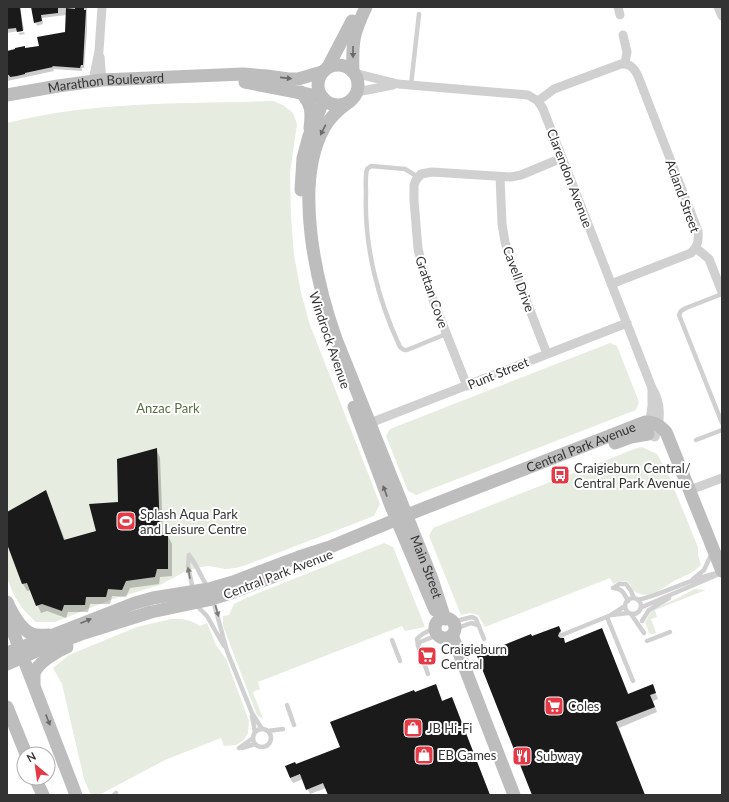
<svg xmlns="http://www.w3.org/2000/svg" width="729" height="802" font-family="Lato,sans-serif">
<style>
.green{fill:#e6ecdf}
.shadow{fill:#0003}
.building{fill:#1a1a1a}
.lines{fill:none;stroke-linecap:round;stroke-linejoin:round}
.lane{stroke:#d0d0d0;stroke-width:4.5}
.street{stroke:#d0d0d0;stroke-width:9}
.secondary{stroke:#bdbdbd;stroke-width:13}
.oneway{fill:#6a6a6a}
.oneway2{fill:#7a7a7a}
.labels{text-anchor:middle;dominant-baseline:central;stroke-width:4;stroke-linejoin:round;paint-order:stroke}
.street-label{font-size:13px;fill:#333;stroke:#fff}
.park-label{font-size:13px;fill:#56703f;stroke:#fff}
.poi-label{font-size:13px;fill:#333;stroke:#fff;text-anchor:start}
</style>
<rect width="100%" height="100%" fill="#fff"/>
<!-- green -->
<path class="green" d="M273,101L283,105L293,113L297,124L290,173L291,217L294,255L301,293L310,325L380,504L374,516L246,565L236,568L225,569L209,566L200,567L186,571L160,585L113,599L55,622H36C19,607 15,598 7,578V123C93,101 184,104 273,101Z
M610,343L617,346L639,402L636,410L416,495L408,491L386,436L390,429Z
M642,447L657,454L668,474L698,547V555L701,565C693,573 684,576 674,581C665,586 653,598 640,594C625,590 636,574 613,584L610,578L485,627L478,615L470,613L461,615L429,536L433,528L637,448Z
M384,543L393,547L425,627L405,631L402,626L258,682L260,689L253,692L263,719L257,715L223,626V616L229,615L234,604L246,598Z
M694,589L706,590L655,610L657,617L651,619L656,633L652,634L649,633L645,622L653,609L678,598Z
M171,619C184,619 189,619 200,626L207,623L216,645L226,659L249,721L248,733L243,741L236,745L224,746L221,738L165,760L99,795H91L84,779L62,684L53,668L69,655L137,627Z"/>
<!-- shadow -->
<path class="shadow" d="M7,7H20L24,30L7,33Z
M32,7H87V30L84,68H82V71L53,69L54,71L7,81V52L40,46L66,33V15L42,18L43,24L37,26Z
M24,32L25,34L20,35L18,33Z
M156,450L160,457L163,536H168L172,544V576L160,577L159,584L130,588L126,597L112,596L110,604H90L88,612H68L66,618L47,611L41,613L31,590L27,591L23,584L7,541V513L45,492L49,499L65,540L97,531L119,503Z
M558,627L563,637L561,639H563L566,644L602,630L629,695L655,691L658,699L653,701L657,712L619,728L645,795H533L532,637Z
M438,690L443,702L454,704L490,795H329L326,788L310,794L303,779L293,783L290,778L296,766L342,748L415,693Z"/>
<!-- building -->
<path class="building" d="M7,7H20L23,31L17,32L16,28L7,29Z
M31,7H58V13L41,15L42,21L34,23Z
M75,7H84V10H86L83,65H81L80,68L52,66L53,67L25,73V74L17,76L10,77L9,75H7V51L15,49V48L25,46V48L39,46L37,37L65,32L66,8L75,9Z
M157,448L160,535H168V569H157L155,577L126,581L122,590L108,589L106,597H86L85,605H64L62,611L42,604L36,606L27,583L22,584L7,544V512L46,490L64,540L96,531L89,504L118,502L117,459Z
M559,626L561,631L559,633L558,636L560,638H564L565,643L602,628L628,694L653,684L656,693L650,695L655,707L616,722L645,795H532L477,656L531,634L532,636Z
M436,684L442,701L452,697L490,795H328L323,783L306,790L300,774L290,778L285,766L295,762L296,764L340,747L330,722L414,690L415,692Z"/>
<g class="lines">
<!-- lane -->
<path class="lane" d="M411,85L419,14
M418,177L405,169L371,166L367,169C365,177 366,186 366,194C364,246 378,300 400,347L404,350H407L446,334
M722,294L686,308L681,311L679,315L722,423
M696,440L722,430
M189,555C197,565 201,577 208,588
M189,555L188,566L193,590
M693,579L704,570L712,553
M613,588L619,584H626L631,591L634,598
M613,588C622,588 624,593 628,601
M625 606a8 8 0 1 1 16 0a8 8 0 1 1-16 0Z
M213,600L227,651L252,713L262,729
M638,600C666,593 692,578 721,572
M196,605L207,616L224,646
M625,606L611,615L628,613
M642,607L717,575
M631,614L644,633
M607,617L633,681
M642,621L649,610L669,598
M452,622L472,617L476,619L484,639
M455,629L471,623L478,625
M562,635L611,615
M392,640L400,661
M647,641L670,632
M418,646L420,642L438,635
M428,674L418,646L417,639C422,633 428,631 435,628
M287,705L294,725
M252,716L255,732
M253 738a9 9 0 1 1 18 0a9 9 0 1 1-18 0Z
M268,731L283,729
M239,748L253,738
M242,748L255,744
M114,795L116,793"/>
<!-- street -->
<path class="street" d="M618,7L620,15
M718,7L722,16
M623,35L627,52L625,63
M100,57L102,80
M354,73L398,84L528,95L538,101L543,109L652,388C662,404 661,420 655,437L648,434L652,406V388
M93,81L99,51L102,7
M357,92L393,85
M538,101L554,89L621,64C630,63 634,68 638,76L698,231C699,240 698,247 691,253L611,284
M500,177L502,224L505,242L511,261L547,354
M696,248L709,259L722,292
M467,386L428,287L418,249L414,200V185L416,180L421,174L432,172L511,177L521,175L562,158
M370,423L627,323
M690,490L722,478"/>
<!-- secondary -->
<g class="secondary">
<circle cx="338" cy="85" r="20"/>
<path d="M328,67L352,21"/>
<path d="M353,72C352,42 353,34 366,7"/>
<path d="M245,82L322,97"/>
<path d="M301,92C312,105 312,112 310,128"/>
<path id="s1" d="M7,95L58,86L102,80L243,74L267,76L288,79H298L322,72"/>
<path id="s2" d="M349,102C339,109 330,117 324,128C293,184 316,282 336,339L432,579L445,619"/>
<path d="M301,190L303,158L309,136L324,99"/>
<path d="M354,407L391,506L435,610"/>
<path d="M615,443L631,437L648,434"/>
<path d="M7,602C12,613 20,629 32,634C37,636 43,635 49,635"/>
<path d="M7,616L76,795"/>
<circle cx="445" cy="628" r="10"/>
<path d="M452,635L514,795"/>
<path id="s3" d="M7,653L135,603L153,598L209,589L233,582L299,557L330,547L417,511L645,422C655,422 659,425 666,432L722,571"/>
<path d="M7,664L34,652L84,633L151,612L208,600L231,593L280,574"/>
<path d="M34,684C34,681 34,677 34,674C37,663 57,651 67,647"/>
<path d="M7,707L26,754"/>
<path d="M35,778L43,795"/>
</g>
</g>
<!-- one-way arrows -->
<defs><path id="oneway-solid" d="M-6-.8H1V-3.2L6.5 0L1 3.2V.8H-6Z"/></defs>
<g class="oneway">
<use href="#oneway-solid" transform="translate(353 52) rotate(90)"/>
<use href="#oneway-solid" transform="translate(286 78) rotate(6)"/>
<use href="#oneway-solid" transform="translate(323 130) rotate(117)"/>
<use href="#oneway-solid" transform="translate(385 491) rotate(-110)"/>
<use href="#oneway-solid" transform="translate(86 621) rotate(-22)"/>
<use href="#oneway-solid" transform="translate(48 720) rotate(69)"/>
</g>
<g class="oneway2">
<use href="#oneway-solid" transform="translate(189 573) rotate(-101)"/>
<use href="#oneway-solid" transform="translate(217 611) rotate(74)"/>
</g>
<!-- icons -->
<defs>
<g id="bus-square" transform="scale(1)"><rect x="-9" y="-9" width="18" height="18" rx="4" fill="#e63946" stroke="#fff"/><path d="M-5-6H5V4H4V6H2V4H-2V6H-4V4H-5ZM-3.5-4V0h7V-4ZM-3.5 1.2v1.5H-2V1.2ZM2 1.2v1.5H3.5V1.2Z" fill="#fff"/></g>
<g id="stadium-square" transform="scale(1)"><rect x="-9" y="-9" width="18" height="18" rx="4" fill="#e63946" stroke="#fff"/><path d="M0-5a6.5 5 0 1 0 0 10a6.5 5 0 1 0 0-10ZM-3.5-1.8h7v3.6h-7Z" fill="#fff"/></g>
<g id="supermarket-square" transform="scale(1)"><rect x="-9" y="-9" width="18" height="18" rx="4" fill="#e63946" stroke="#fff"/><path d="M-6-5.5h2.5l.6 2H6L4.5 2H-2.5L-4.4-4H-6ZM-1.5 3.2a1.3 1.3 0 1 0 .1 0ZM3 3.2a1.3 1.3 0 1 0 .1 0Z" fill="#fff"/></g>
<g id="shop-square" transform="scale(1)"><rect x="-9" y="-9" width="18" height="18" rx="4" fill="#e63946" stroke="#fff"/><path d="M-5-2.5h2.3a2.7 3.5 0 0 1 5.4 0H5L5.5 6h-11ZM-1.5-2.5h3a1.5 2.3 0 0 0-3 0Z" fill="#fff"/></g>
<g id="restaurant-square" transform="scale(1)"><rect x="-9" y="-9" width="18" height="18" rx="4" fill="#e63946" stroke="#fff"/><path d="M-5-6h1v4h1v-4h1v4h1v-4h1v5L-1.5 .5V6h-2V.5L-5-1ZM5-6V6H3V1.5H1.5Q1.5-4 5-6Z" fill="#fff"/></g>
</defs>
<g fill-rule="evenodd">
<use href="#bus-square" x="560" y="475"/>
<use href="#stadium-square" x="126" y="521"/>
<use href="#supermarket-square" x="427" y="656"/>
<use href="#supermarket-square" x="554" y="706"/>
<use href="#shop-square" x="413" y="728"/>
<use href="#shop-square" x="424" y="755"/>
<use href="#restaurant-square" x="522" y="756"/>
</g>
<g class="labels">
<!-- street labels -->
<g class="street-label">
<text stroke="none"><textPath href="#s1" startOffset="100">Marathon Boulevard</textPath></text>
<text transform="translate(570 178) rotate(69)">Clarendon Avenue</text>
<text transform="translate(683 196) rotate(70)">Acland Street</text>
<text transform="translate(519 279) rotate(70)">Cavell Drive</text>
<text transform="translate(432 292) rotate(71)">Grattan Cove</text>
<text transform="translate(330 340) rotate(71)">Windrock Avenue</text>
<text transform="translate(498 373) rotate(-22)">Punt Street</text>
<text stroke="none"><textPath href="#s3" startOffset="611">Central Park Avenue</textPath></text>
<text stroke="none"><textPath href="#s2" startOffset="498">Main Street</textPath></text>
<text transform="translate(278 574) rotate(-21)">Central Park Avenue</text>
</g>
<!-- park labels -->
<g class="park-label">
<text x="168" y="408">Anzac Park</text>
</g>
<!-- poi labels -->
<g class="poi-label">
<text x="574" y="468">Craigieburn Central/<tspan x="574" dy="15">Central Park Avenue</tspan></text>
<text x="140" y="514">Splash Aqua Park<tspan x="140" dy="15">and Leisure Centre</tspan></text>
<text x="441" y="649">Craigieburn<tspan x="441" dy="15">Central</tspan></text>
<text x="568" y="706">Coles</text>
<text x="427" y="728">JB Hi-Fi</text>
<text x="438" y="755">EB Games</text>
<text x="536" y="756">Subway</text>
</g>
</g>
<!-- border -->
<rect width="729" height="802" fill="none" stroke="#333333" stroke-width="16"/>
<!-- north arrow -->
<g transform="translate(36 766) rotate(331)"><circle r="19" fill="#ffffff" stroke="#adadad"/>
<path d="M0-3L7 15L0 10L-7 15Z" fill="#e63946"/>
<text y="-6" font-size="11" font-weight="bold" text-anchor="middle" fill="#333333">N</text>
</g>
</svg>
